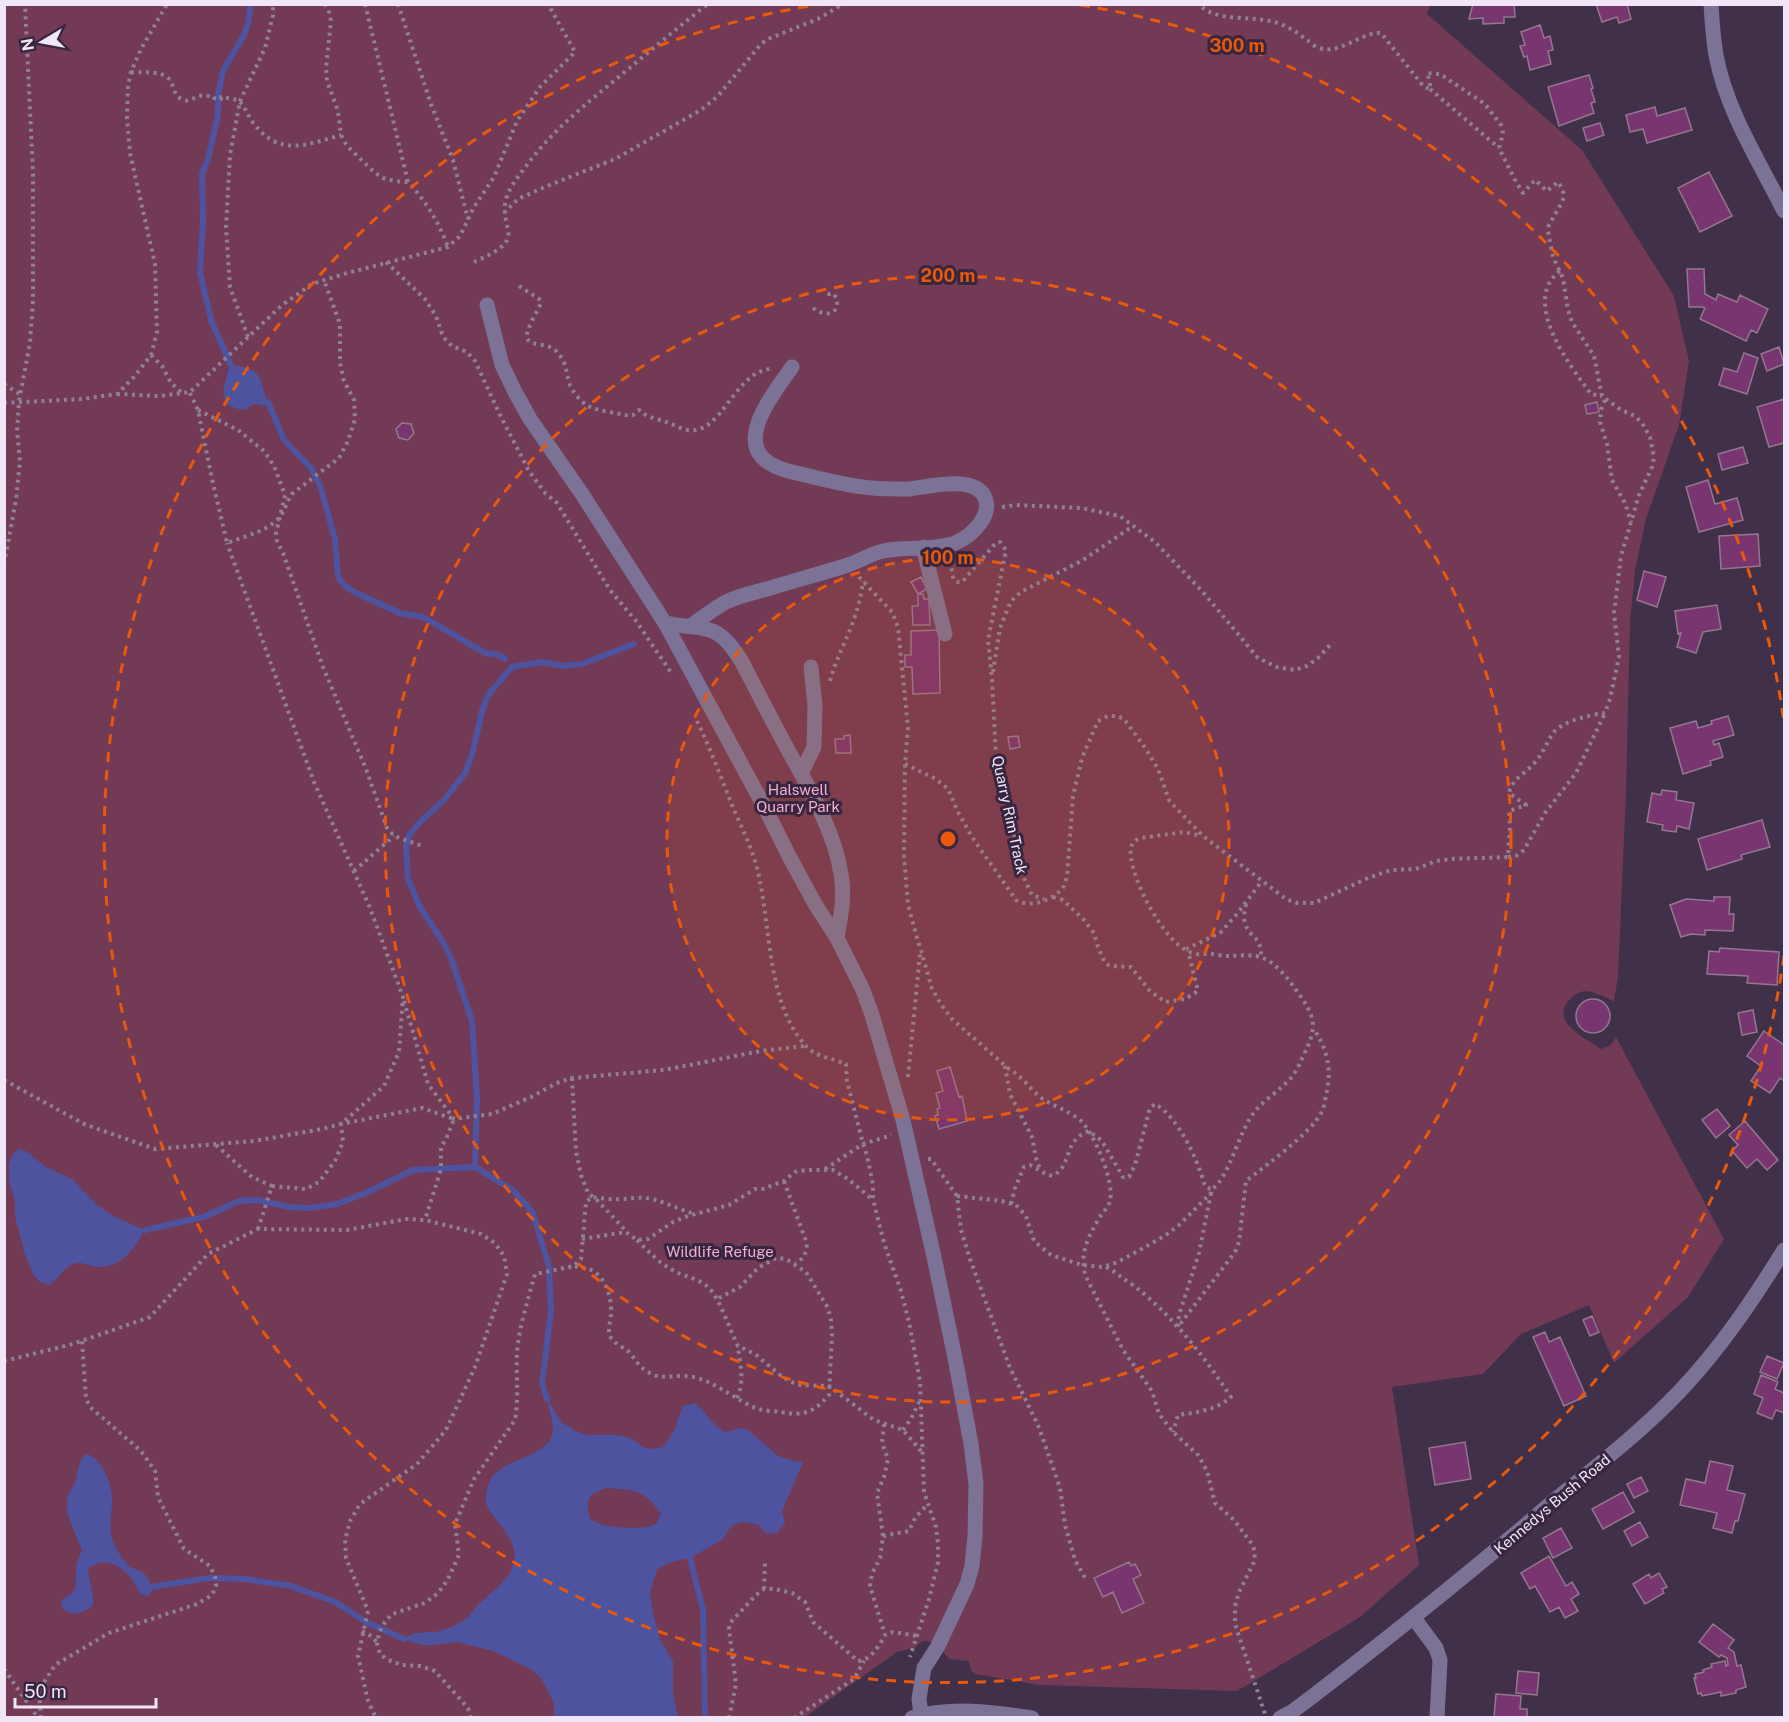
<svg xmlns="http://www.w3.org/2000/svg" width="1789" height="1722" font-family="'Public Sans',sans-serif">
<style>
.green{fill:#723a55}
.water{fill:#4e53a0;fill-rule:evenodd}
.lines{fill:none;stroke-linecap:round;stroke-linejoin:round}
.stream{stroke:#4e53a0;stroke-width:6}
.building{fill:#79356f;stroke:#94778f;stroke-width:1.5}
.path{stroke:#8f8096;stroke-width:4;stroke-dasharray:3 4.5;stroke-linecap:butt}
.minor{stroke:#7b7295;stroke-width:15}
.ring{fill:none;stroke:#e8590c;stroke-width:3;stroke-dasharray:10 8}
.labels{text-anchor:middle;dominant-baseline:central;stroke-width:6;stroke-linejoin:round;paint-order:stroke}
.park-label{font-size:15px;fill:#f6afce;stroke:#37263f}
.street-label{font-size:15px;fill:#f1e6f7;stroke:#37263f}
.centre{fill:#e8590c;stroke:#37263f;stroke-width:3}
.ring-label{font-size:18px;text-anchor:middle;font-weight:bold;fill:#e8590c;stroke:#37263f;stroke-width:6;stroke-linejoin:round;paint-order:stroke}
</style>
<rect width="100%" height="100%" fill="#41304a"/>
<!-- green -->
<path class="green" d="M5,5H1430L1427,14L1582,150L1674,296L1689,361L1679,425L1646,519L1635,570L1630,623L1626,792L1618,976L1614,1001C1606,998 1595,992 1587,991C1572,991 1556,1010 1567,1023C1575,1034 1589,1041 1601,1049L1611,1045L1616,1037L1724,1239L1688,1297L1614,1363L1589,1305L1521,1334L1483,1374L1392,1387L1419,1565L1360,1617L1237,1691L1040,1685L975,1674L971,1670L969,1661L949,1659C941,1649 927,1631 916,1647L897,1652L805,1717L5,1718Z"/>
<!-- water -->
<path class="water" d="M230,363C237,367 242,366 249,369C265,375 261,391 268,402L264,406C256,403 252,403 246,410L238,409L226,404L223,392Z
M19,1149L26,1151L46,1167L72,1179L96,1204L113,1216L145,1230C135,1247 122,1268 99,1267C91,1267 83,1262 76,1263C64,1266 59,1278 50,1285L40,1282L33,1274L25,1254L15,1216V1202L9,1180V1164L13,1154Z
M547,1399C553,1406 556,1416 562,1422C567,1426 577,1432 582,1434C598,1437 613,1432 629,1438C644,1443 640,1453 663,1447L674,1431L683,1406L695,1403C706,1412 712,1425 725,1432L741,1428L748,1430L778,1456L793,1461L803,1462L782,1511L785,1524L775,1534L765,1533L759,1525L743,1522L732,1525L722,1540L690,1558L671,1562L657,1569L650,1592L653,1613L660,1640L673,1661V1693L678,1717H554V1703L542,1680L533,1670L493,1651L457,1642L433,1645H421L404,1639C413,1630 428,1634 439,1631C448,1629 456,1625 464,1620C469,1617 472,1612 476,1607C488,1594 507,1583 513,1566C522,1542 497,1525 487,1506C484,1499 487,1486 491,1479C502,1458 552,1457 553,1430C553,1420 549,1409 547,1399ZM607,1488C634,1490 645,1490 661,1514L656,1524C645,1530 616,1528 603,1525C599,1524 594,1521 590,1519C585,1499 587,1494 607,1488Z
M86,1454C102,1457 112,1484 112,1500C112,1514 108,1529 113,1542C116,1549 124,1562 129,1566C131,1568 135,1569 138,1570C148,1574 151,1582 151,1592L149,1596L142,1595C137,1590 135,1583 131,1578C119,1564 104,1556 88,1569C89,1581 94,1593 93,1605C83,1614 70,1618 61,1606L63,1599C81,1589 74,1586 76,1570C76,1563 80,1556 82,1550C77,1536 62,1511 68,1496C71,1489 76,1483 77,1475C79,1466 79,1460 86,1454Z"/>
<g class="lines">
<!-- stream -->
<path class="stream" d="M230,363L211,320L200,272L203,221L202,174L208,159L218,115V95L223,71L244,35L248,23L251,4
M268,402L284,440L311,468L320,485L335,539L338,577L344,585L356,593L400,613L423,617L485,653L499,655L505,659
M475,1167L514,1191L533,1213L549,1267L551,1312L542,1383L547,1399
M145,1230L204,1217L239,1201L257,1200L289,1207L310,1208L337,1204L366,1193L413,1170L475,1167L477,1097L472,1021L451,958L443,942L420,907L408,879L406,847L409,835L420,822L444,800L465,773L472,755L482,711L488,695L512,667L542,662L564,666L582,664L634,644
M690,1558L703,1610L705,1718
M151,1587L209,1578L244,1579L291,1586L335,1602L368,1623L404,1639"/>
</g>
<!-- building -->
<path class="building" d="M1473,4H1514L1515,17H1504V23L1483,24V18L1469,19Z
M1596,4H1627L1631,19L1619,23L1617,17L1602,22Z
M1540,25L1544,38L1550,36L1553,50L1548,51L1551,64L1530,70L1527,56L1524,57L1520,46L1525,45L1521,32Z
M1589,75L1593,88L1591,89L1595,102L1591,103L1594,113L1559,126L1548,87Z
M1655,107L1657,116L1685,108L1692,130L1647,143L1643,129L1630,132L1626,115Z
M1600,123L1604,135L1587,141L1583,128Z
M1709,172L1732,216L1700,232L1678,188Z
M1687,269H1704L1705,294L1716,300L1718,294L1737,302L1740,295L1768,309L1757,333L1751,330L1746,341L1700,319L1705,308L1702,307H1689Z
M1779,347L1784,364L1767,371L1761,354Z
M1744,353L1758,358L1747,394L1719,385L1724,368L1737,372Z
M1784,399V443L1769,447L1757,407Z
M1597,402L1599,412L1587,414L1585,405Z
M402,423L411,424L414,433L408,440L399,438L396,429Z
M1743,447L1748,463L1722,470L1718,454Z
M1708,480L1715,504L1737,498L1743,520L1699,532L1686,487Z
M1758,534L1760,566L1721,569L1719,536Z
M1644,571L1666,577L1657,607L1637,600Z
M921,577L927,589L918,594L911,582Z
M918,594H923L924,599H929L930,625H913L912,606H918Z
M1717,605L1721,629L1703,632L1696,653L1677,647L1681,633L1678,634L1675,611Z
M939,630L940,693L913,694L912,667H905V655H911V631Z
M1728,716L1734,735L1713,741L1714,745L1719,743L1723,757L1710,761L1711,765L1683,774L1670,728L1696,721L1698,728L1712,724L1711,721Z
M850,735L851,753H836L835,739H844V736Z
M1018,736L1020,747L1010,749L1008,737Z
M1662,790L1677,792L1676,800L1694,803L1689,829L1677,826L1676,832L1662,830L1663,825L1647,822L1652,793L1661,795Z
M1762,820L1770,847L1741,855L1742,859L1707,870L1698,839Z
M1714,897H1730L1729,914H1734L1733,931L1705,930V935L1691,934L1681,937L1670,905L1686,899L1714,901Z
M1720,948L1779,952L1777,985L1747,983L1748,976L1707,974L1709,951L1719,952Z
M1576 1016a17 17 0 1 1 34 0a17 17 0 1 1-34 0Z
M1753,1010L1757,1032L1742,1035L1738,1013Z
M1764,1031L1784,1045V1081L1780,1078L1770,1093L1751,1081L1761,1066L1747,1056Z
M950,1067L959,1097L962,1096L967,1121L939,1129L935,1116L938,1115L937,1109L940,1108L936,1093L943,1091L937,1071Z
M1717,1109L1730,1126L1716,1138L1702,1120Z
M1745,1121L1778,1160L1767,1170L1757,1159L1747,1168L1732,1151L1738,1145L1729,1135Z
M1592,1316L1599,1332L1590,1336L1583,1320Z
M1545,1332L1549,1342L1560,1337L1586,1396L1564,1406L1533,1337Z
M1767,1356L1784,1363L1777,1379L1760,1372Z
M1761,1375L1778,1382L1775,1389L1784,1393V1413L1776,1410L1772,1419L1757,1413L1763,1398L1754,1394Z
M1465,1442L1471,1479L1435,1485L1429,1448Z
M1710,1461L1733,1466L1727,1490L1745,1494L1738,1521H1735L1732,1533L1713,1528L1717,1513L1680,1505L1686,1479L1705,1483Z
M1641,1477L1648,1491L1634,1498L1627,1484Z
M1623,1492L1634,1512L1603,1529L1592,1509Z
M1640,1522L1648,1537L1632,1546L1624,1531Z
M1561,1528L1572,1548L1553,1558L1543,1538Z
M1549,1556L1566,1586L1572,1582L1579,1594L1571,1599L1578,1611L1565,1618L1559,1607L1550,1612L1535,1586L1530,1589L1521,1573Z
M1129,1562L1131,1566L1135,1564L1141,1575L1133,1579L1144,1603L1122,1613L1113,1592L1103,1597L1094,1578Z
M1659,1573L1667,1587L1662,1589L1664,1593L1645,1604L1633,1584L1649,1574L1651,1578Z
M1713,1624L1734,1640L1728,1648L1734,1652L1737,1666L1741,1665L1746,1687L1736,1690V1693L1721,1696V1692L1702,1696L1701,1693L1698,1694L1694,1678H1696L1695,1674L1704,1672L1703,1670L1712,1667L1711,1664L1725,1661L1726,1666L1728,1665L1727,1658L1721,1655L1719,1657L1699,1642Z
M1518,1671L1539,1673L1537,1695L1516,1693Z
M1496,1694L1521,1696L1520,1709H1527V1718H1494Z"/>
<g class="lines">
<!-- path -->
<path class="path" d="M325,4L330,14L331,21L326,68L327,81L338,111L341,135L347,146L374,172L383,178L395,181L408,182
M365,4L408,182C426,201 439,223 448,247
M398,4L431,104L453,160L468,219
M131,72C141,73 161,70 169,79C174,85 173,94 181,99C188,103 193,98 199,96C204,95 209,96 214,97V98L221,99V97L238,100C245,106 248,116 254,124C280,157 306,145 341,135
M1430,89L1499,148
M504,213L518,199L547,186L615,159L701,110L718,96L761,44L768,39L818,19L843,4
M386,262L425,299L436,316L442,334L446,340L452,346L467,352L475,361L500,415L529,471L545,493L557,503L610,590L636,621L672,674
M474,262C486,256 512,247 508,231C506,219 503,211 506,199C511,184 521,173 530,161C552,132 581,108 609,85C642,58 674,30 708,4
M1560,271C1520,301 1570,366 1591,394L1602,396
M519,286L539,299L541,303C538,310 525,331 527,338C530,347 547,342 556,351C568,364 565,370 570,385C572,391 582,403 588,406C597,411 619,413 629,416L633,415L639,410C647,418 659,419 669,423C675,425 681,429 687,430C722,436 733,373 770,369
M813,308C828,320 844,311 834,294H829L830,300
M248,337L230,287L226,227L230,155L240,101L265,48L273,15V4
M151,355L162,366L171,383L182,393
M4,384L21,395
M190,393L198,410L212,479L227,543C245,536 266,532 279,518C286,510 286,501 293,493L339,458L348,441L355,419L354,400L344,381L340,363V324L324,280
M117,394L160,396L190,392L281,306L312,284L347,273L448,247L460,236L474,207L494,177L517,121L540,87L575,52L548,4
M1605,400L1601,410L1600,422L1607,444L1612,480L1625,503L1631,522
M4,403L82,399L117,394L134,377L151,355L157,332L155,264L130,153L127,118L128,86L131,72L141,49L167,4
M198,410L238,430L264,451L274,466L285,495L276,533L277,541L283,553L323,667L366,769L387,828L394,836L422,846
M1002,507L1015,505L1081,508L1120,516L1155,542L1202,591L1258,658L1277,667L1295,670L1307,666L1318,658L1332,643
M950,561L953,577L956,582H962L995,544L1000,542L1006,550L988,640L992,679L996,758L998,775L1008,804L1023,876L1032,895L1044,899
M4,564L16,500L20,461L17,431L19,401L30,343L33,301V174L25,4
M859,577L892,612L898,627L908,728L905,764L904,856L908,905L919,945
M993,672L1000,628L1011,601L1021,592L1083,560L1133,526
M830,681C835,661 844,646 851,627C857,612 861,597 863,581
M697,721C710,748 721,777 732,805C740,824 749,842 755,861C772,917 764,999 805,1045C815,1057 832,1058 846,1064L847,1081L863,1144L867,1155L873,1185V1199L884,1243L901,1291L909,1322L920,1381L924,1492L936,1527L938,1544V1562L929,1599L910,1657
M905,764L936,779L948,789L958,812L972,837L1016,900C1030,909 1055,900 1064,886C1065,883 1066,880 1067,877L1073,796L1082,758L1098,721L1108,716H1117L1124,719L1146,749L1158,769L1169,800L1177,809L1203,836L1286,899L1297,903H1314L1368,878L1391,870L1416,869L1436,861L1451,859L1508,857L1510,824L1509,811L1526,805L1509,793C1512,778 1528,772 1536,761C1543,753 1547,742 1553,733C1563,721 1589,715 1605,713L1610,699L1619,657L1614,613L1621,556L1639,495L1652,467L1654,458L1650,437L1642,423L1635,416L1621,410L1602,396L1594,356L1572,322L1568,310L1563,278L1553,257L1548,231L1549,225L1561,204L1564,197L1563,190L1558,182L1547,191L1535,180L1523,193L1515,180L1499,148L1503,133L1501,125L1485,104L1440,74L1427,73L1430,82V89L1424,87L1381,33C1360,32 1341,55 1319,48C1315,47 1310,42 1307,40C1295,31 1285,24 1270,21C1250,16 1214,22 1199,4
M1508,857L1516,856L1524,850L1545,813L1576,773L1605,713
M354,871L394,836
M1053,897L1063,900L1084,920L1094,933L1098,947L1105,963L1110,966L1131,967L1150,991L1165,1002L1185,999L1198,991L1188,951
M1246,904C1245,910 1243,917 1245,923C1250,939 1262,936 1261,957
M919,943L932,989L942,1006L952,1019L1009,1069C1022,1076 1029,1088 1040,1097C1052,1106 1068,1110 1080,1120C1094,1132 1115,1183 1110,1201C1108,1208 1101,1214 1098,1220C1087,1239 1079,1256 1086,1277L1123,1350L1152,1391L1159,1414L1173,1432L1198,1455L1207,1471L1215,1503L1234,1520L1252,1544L1255,1552L1254,1562L1239,1592L1235,1606V1624L1265,1714
M1186,949L1220,933L1237,914L1262,881
M404,1001L428,1084L454,1119L492,1114L531,1097L557,1083L572,1078L664,1070L761,1051L804,1046
M1005,1066L1010,1094L1032,1137L1036,1158L1040,1169
M908,1077L920,953
M572,1078L576,1152L581,1175L588,1193L598,1201L626,1231
M4,1080L84,1124L155,1149L254,1141L322,1129L341,1124L384,1086L399,1052L403,997L370,908L314,782L227,543
M216,1145L252,1177L272,1186L258,1229
M928,1159H931L957,1196L961,1230L970,1259L1010,1368L1038,1425L1050,1459L1060,1488L1065,1525L1075,1560L1085,1578
M825,1169L863,1144L889,1136L891,1134
M784,1181L807,1244C806,1254 804,1258 795,1264
M272,1186L306,1189L319,1182L335,1161L343,1142L341,1124L422,1108L454,1119L446,1139L441,1147V1169L425,1220
M1211,1193L1199,1253L1179,1315L1178,1327L1235,1252L1239,1242L1246,1181C1265,1166 1311,1133 1321,1113C1324,1108 1325,1101 1326,1095C1332,1070 1328,1051 1314,1029
M957,1196L1002,1201L1016,1205L1026,1216L1034,1241L1051,1255L1082,1265L1102,1267L1115,1263L1131,1255L1166,1235L1179,1225L1211,1193L1212,1189C1230,1177 1239,1129 1256,1110C1265,1100 1277,1092 1286,1083C1294,1076 1299,1066 1303,1056C1318,1027 1316,1017 1296,990C1288,978 1274,961 1260,957C1249,954 1238,956 1228,956C1222,956 1216,954 1210,954C1204,954 1198,955 1192,953C1165,944 1133,883 1131,856C1130,847 1131,842 1140,838L1184,832L1202,836
M1011,1204L1015,1188L1024,1167L1030,1165C1039,1169 1043,1174 1053,1176C1074,1163 1062,1141 1089,1131L1102,1141L1123,1177H1129L1135,1165L1150,1108L1155,1104C1178,1117 1197,1158 1204,1183L1207,1188L1212,1189
M582,1239L626,1232L637,1240L648,1239L673,1222L688,1216L729,1205L755,1189H763L784,1181L795,1172L806,1170H833L848,1179L872,1199
M637,1240C649,1252 659,1263 674,1271C685,1277 698,1278 708,1287C720,1298 730,1331 738,1346L755,1354L780,1375L791,1382L801,1385L829,1386L874,1420L903,1430L921,1451
M575,1266C582,1268 590,1268 596,1273C608,1283 612,1301 611,1315C610,1323 607,1330 611,1338C615,1344 623,1347 629,1352C635,1359 639,1367 648,1372C662,1382 678,1372 697,1378C719,1384 737,1401 758,1409C765,1411 774,1411 781,1412C804,1416 813,1413 829,1395L832,1335L831,1320L828,1308L806,1272L786,1259L776,1258L758,1268L740,1287L717,1299
M1106,1267C1116,1272 1123,1279 1133,1285C1173,1316 1203,1355 1231,1397C1215,1411 1197,1412 1178,1415L1173,1432
M4,1361L73,1344L150,1317L208,1254L258,1229L347,1230L407,1219L425,1220L481,1234L495,1243L504,1256L507,1274L475,1367L446,1430L417,1464L360,1504L350,1521L345,1540L346,1558L368,1611L358,1656L368,1701L376,1718
M737,1398C745,1382 740,1364 738,1346
M884,1424L882,1443L888,1459L884,1477L877,1493L883,1536L880,1558L872,1574L870,1586L885,1635
M903,1430L911,1419L919,1402
M883,1536L909,1531L915,1518L927,1505
M764,1589L765,1563
M362,1631L373,1637L377,1643
M4,1669L38,1718
M41,1718L39,1690L55,1665L109,1633L197,1604L212,1595L216,1586L215,1577L210,1566L184,1549L158,1497L155,1471L141,1451L90,1407L86,1399L82,1341
M471,1718L468,1708L435,1671L420,1666L402,1665L388,1660L380,1654L377,1644L379,1633L385,1622L392,1614L425,1603L438,1593L447,1581L459,1555L455,1524L474,1479L515,1420C519,1398 516,1375 517,1353C519,1327 528,1300 535,1274L574,1266L581,1259L586,1202L592,1197C601,1198 611,1200 621,1199C629,1199 637,1197 645,1198C663,1200 678,1210 696,1214
M729,1718L736,1684L729,1629L730,1623L756,1595L764,1589H775L792,1593L805,1602L813,1622L858,1661C871,1660 879,1646 885,1635L893,1632L917,1636
M794,1718L854,1679L864,1661"/>
<!-- minor -->
<path class="minor" d="M1711,4C1712,21 1713,38 1716,55C1726,110 1759,161 1784,211
M487,305L502,365L515,392L530,419L582,494L665,623L766,810L789,856L815,904L837,938L863,990L872,1015L903,1120L934,1257L955,1358L971,1444L976,1484L975,1536L972,1566L967,1584L938,1646L924,1668L919,1699L921,1715
M923,547L945,634
M665,623C707,631 717,621 742,662C757,691 771,719 787,748C808,787 834,829 841,874C845,896 841,916 837,938
M690,626C701,619 712,610 724,603C737,596 752,593 767,589C793,581 819,574 845,566C858,562 870,554 883,551C905,546 934,551 955,543C972,536 996,513 983,494C970,476 927,487 909,489C896,489 884,489 872,488C848,486 825,480 801,474C791,472 780,470 771,464C732,442 776,390 792,367
M801,774L814,747L815,706L811,667
M1414,1618L1436,1648L1440,1660L1437,1718
M912,1718C950,1706 993,1712 1032,1718
M1280,1718L1293,1711L1313,1696C1396,1632 1477,1567 1556,1499C1598,1465 1642,1431 1679,1392C1720,1349 1753,1300 1784,1250"/>
</g>
<!-- distance rings -->
<circle cx="948" cy="839" r="281" fill="#e8590c" fill-opacity=".12"/>
<g class="ring">
<circle cx="948" cy="839" r="281"/>
<circle cx="948" cy="839" r="563"/>
<path d="M1784 956A844 844 0 1 1 816 5M1080 5A844 844 0 0 1 1784 722"/>
</g>
<g class="labels">
<!-- park labels -->
<g class="park-label">
<text x="798" y="789">Halswell<tspan x="798" dy="17">Quarry Park</tspan></text>
<text x="720" y="1251">Wildlife Refuge</text>
</g>
<!-- street labels -->
<g class="street-label">
<text transform="translate(1010 815) rotate(78)">Quarry Rim Track</text>
<text transform="translate(1552 1504) rotate(-40)">Kennedys Bush Road</text>
</g>
</g>
<circle cx="948" cy="839" r="9" class="centre"/>
<g class="ring-label">
<text x="1237" y="52">300 m</text>
<text x="948" y="282">200 m</text>
<text x="948" y="564">100 m</text>
</g>
<!-- border -->
<rect width="1789" height="1722" fill="none" stroke="#f1e6f7" stroke-width="12"/>
<!-- north arrow -->
<g transform="translate(42 42) rotate(260)" stroke="#37263f" stroke-width="4.5" paint-order="stroke">
<path d="M0-4.5L10 22L0 15L-10 22Z" fill="#f1e6f7"/>
<text y="-9" font-size="16" font-weight="bold" text-anchor="middle" fill="#f1e6f7">N</text>
</g>
<!-- scale -->
<path d="M15 1698v9h141v-9" fill="none" stroke="#f1e6f7" stroke-width="3"/>
<text x="24" y="1698" font-size="18" fill="#f1e6f7" stroke="#37263f" stroke-width="4.5" paint-order="stroke">50 m</text>
</svg>
